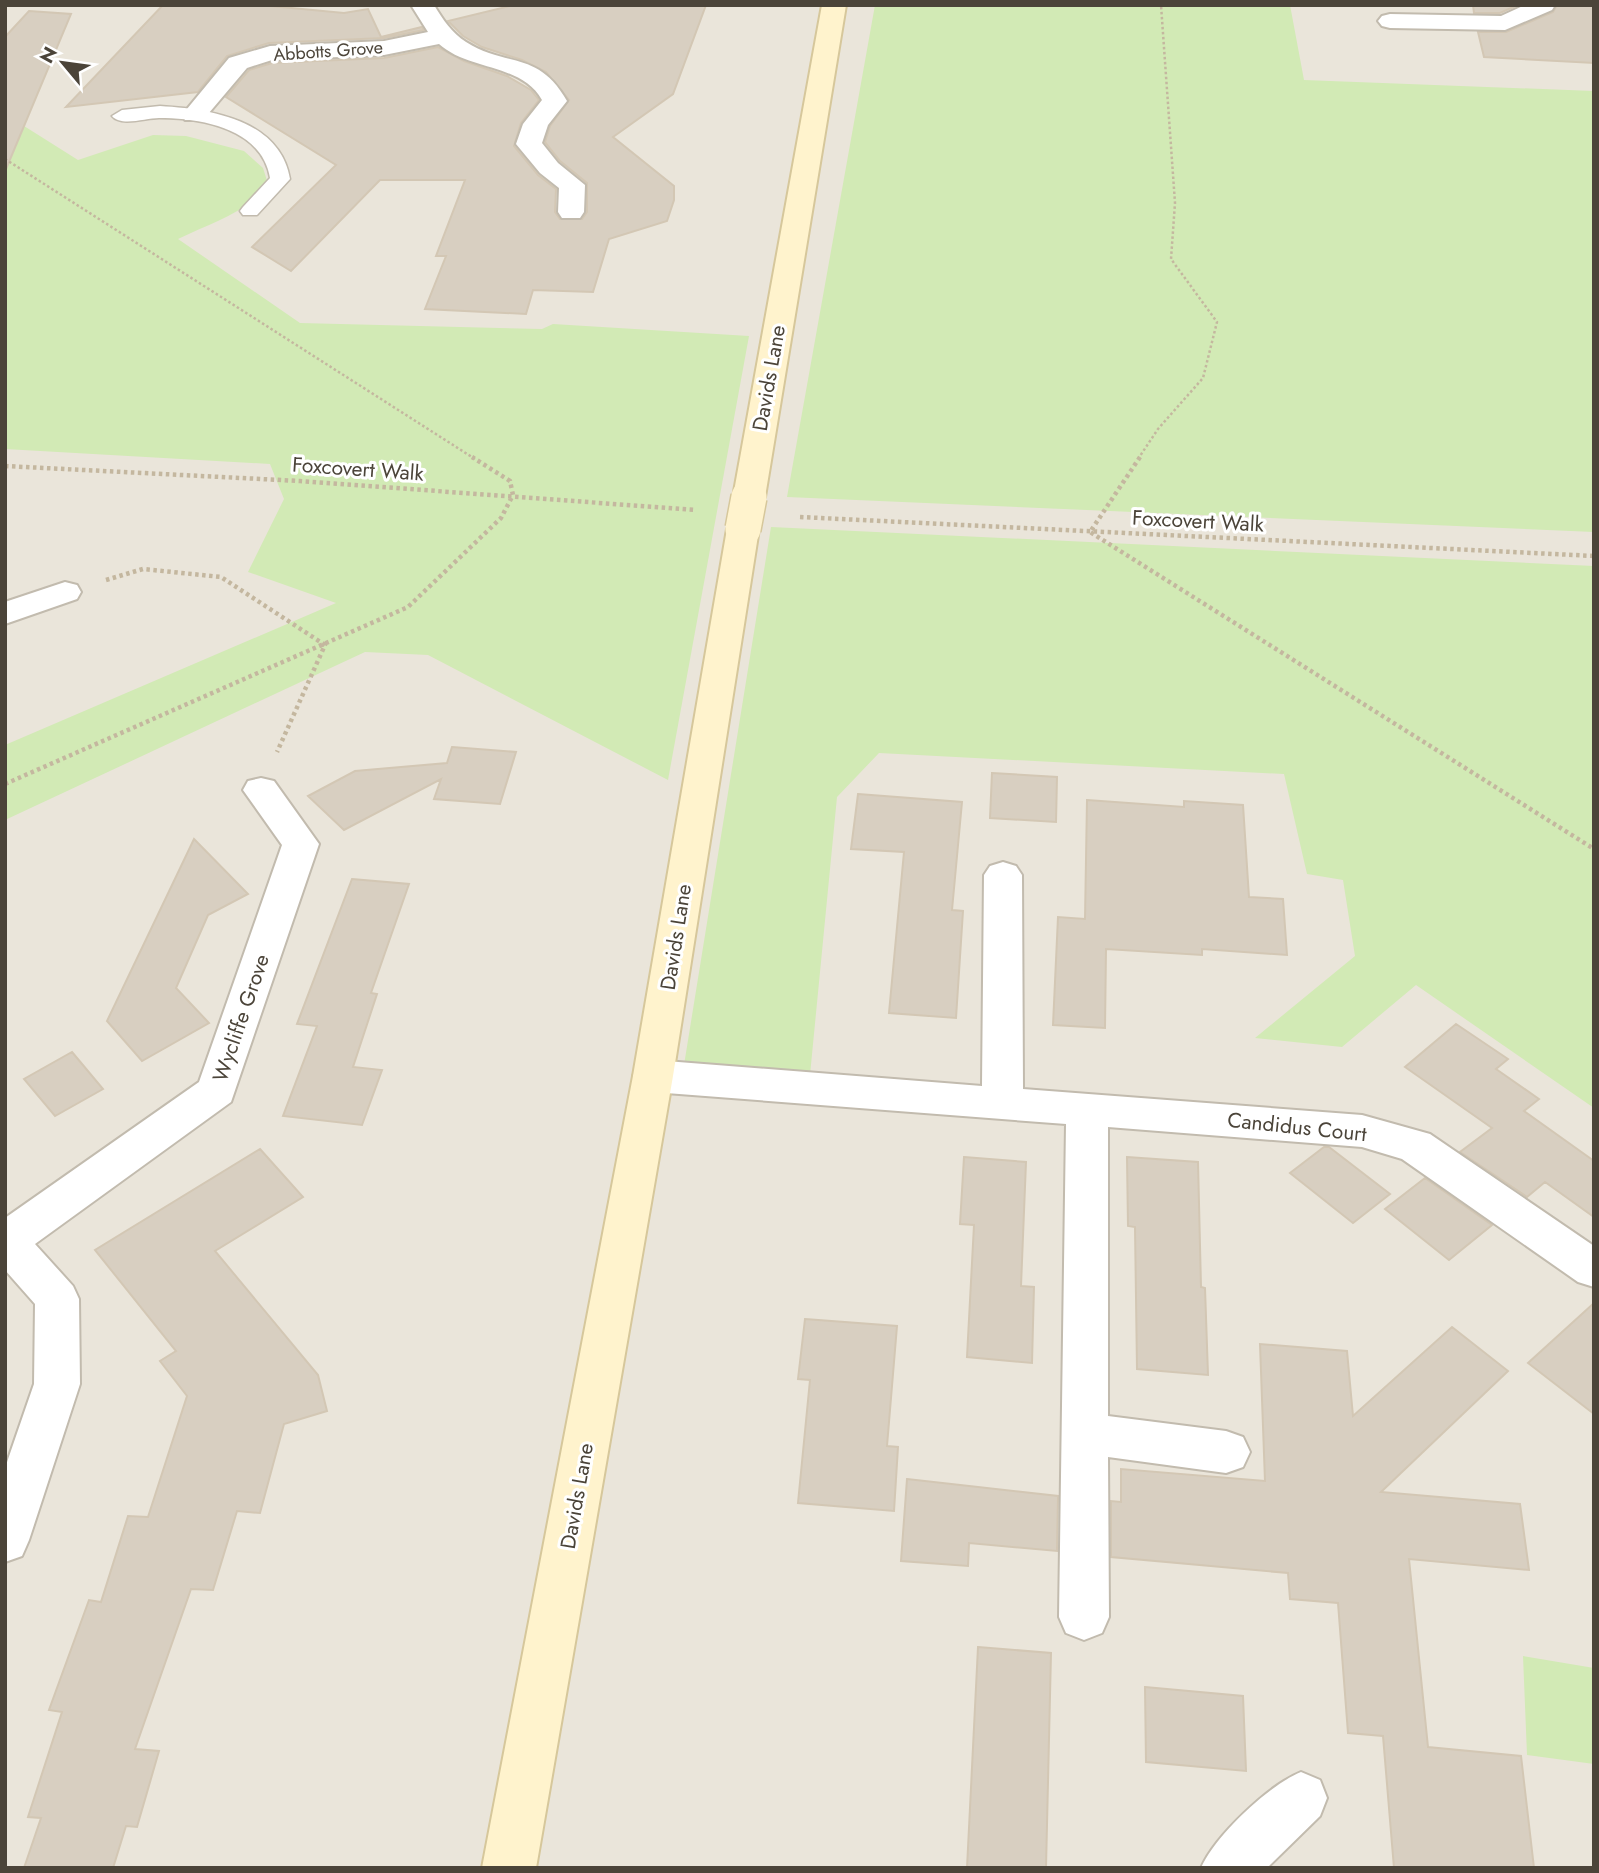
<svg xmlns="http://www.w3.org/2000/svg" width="1599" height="1873" font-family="Jost,sans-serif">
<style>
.residential{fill:#eae5da}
.green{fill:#d2eab5}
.building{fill:#d8cfc1;stroke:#d3c7b4;stroke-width:2}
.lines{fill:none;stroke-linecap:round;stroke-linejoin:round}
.lane-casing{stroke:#c2bbae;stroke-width:3}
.street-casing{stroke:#c2bbae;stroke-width:4}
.secondary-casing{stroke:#d6c79b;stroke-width:4}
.path-far1{stroke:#c4b79f;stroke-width:2.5;stroke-dasharray:2.5 2.5;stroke-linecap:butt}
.path{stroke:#c4b79f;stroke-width:4.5;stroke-dasharray:3.5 3.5;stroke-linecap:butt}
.lane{fill:#fff;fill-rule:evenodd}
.street{fill:#fff;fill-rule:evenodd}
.secondary{fill:#fff3cd;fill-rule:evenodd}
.secondary-bridge-casing{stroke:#d6c79b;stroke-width:38;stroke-linecap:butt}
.secondary-bridge{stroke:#fff3cd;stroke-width:35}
.labels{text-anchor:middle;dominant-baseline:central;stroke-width:6;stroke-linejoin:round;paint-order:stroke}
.far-street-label{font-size:18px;fill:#4b4439;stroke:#fff}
.street-label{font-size:21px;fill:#4b4439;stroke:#fff}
</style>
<rect width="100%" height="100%" fill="#f6f3ec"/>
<!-- residential -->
<path class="residential" d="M5,5H1594V1868H5Z"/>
<!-- green -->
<path class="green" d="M875,5H1290L1304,80L1594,91V532L787,497Z
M5,114L78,160L153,135L186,136L244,151L263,168L269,187C242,214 211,223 178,239L300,323L542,329L553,324L749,336L668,780L428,655L365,652L5,820V745L336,603L248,572L284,499L270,464L5,449Z
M771,527L1594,566V1108L1416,985L1342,1047L1255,1038L1355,956L1343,880L1307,874L1284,774L879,753L837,797L810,1075L684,1065Z
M1523,1656L1594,1668V1764L1527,1755Z"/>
<!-- building -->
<path class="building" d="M163,5H260L344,13L368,9L381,37L422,27L424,30L384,38L269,43L227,56L198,92L66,107Z
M514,5H706L673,94L613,137L674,186V200L667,221L609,239L593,292L533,290L526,314L425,309L446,256H436L465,180H380L291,271L252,247L336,165L226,97L249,70L272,63L384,58L438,47L464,61L507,76L531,90L539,100L521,123L514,146L538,175L556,189L555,212L560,219H582L587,212V183L560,161L545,142L550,126L569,100L546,72L522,60L482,47L463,36L448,21Z
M1473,5H1518L1500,13H1474Z
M1557,5H1594V63L1484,57L1478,32H1506L1553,12Z
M29,11L71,14L6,169L5,37Z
M452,747L516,752L500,804L434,799L441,779L344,830L308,796L355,771L447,763Z
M992,773L1057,777L1056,822L990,818Z
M858,794L962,802L952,910L963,911L956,1018L889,1013L904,852L851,849Z
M1087,800L1184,807V801L1243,805L1249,897L1283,899L1287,955L1202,949V955L1106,949L1105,1028L1053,1025L1058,917L1085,919Z
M194,839L248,894L208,915L176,988L209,1023L142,1061L107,1021Z
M352,879L409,884L371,993L377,994L353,1067L382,1070L362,1125L283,1116L317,1026L297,1024Z
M1456,1024L1508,1059L1496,1069L1539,1099L1524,1111L1594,1161V1217L1545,1182L1527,1197L1460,1152L1492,1128L1405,1067Z
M72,1052L103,1089L55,1116L24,1079Z
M1324,1147H1329L1390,1194L1353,1223L1290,1173Z
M260,1149L303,1197L215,1251L318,1375L327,1411L284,1424L260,1513L237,1511L213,1590L191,1589L135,1749L159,1751L137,1827L126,1826L113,1868H24L41,1818L28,1817L62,1712L49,1710L89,1600L101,1602L128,1516L148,1517L187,1396L160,1361L176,1351L95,1250Z
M964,1157L1026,1162L1021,1286L1034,1287L1032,1363L967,1357L974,1225L960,1224Z
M1127,1157L1198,1162L1201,1287L1205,1288L1208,1375L1137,1369L1135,1227L1128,1226Z
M1425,1178L1492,1225L1449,1260L1385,1209Z
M1594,1303V1414L1528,1363Z
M805,1319L897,1326L887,1446L898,1447L894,1511L798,1503L810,1380L798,1379Z
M1452,1327L1508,1371L1381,1492L1520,1504L1529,1570L1409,1559L1428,1747L1521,1756L1534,1868H1394L1383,1736L1348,1733L1338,1603L1290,1599L1288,1573L1111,1557V1501L1121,1502V1469L1265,1481L1260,1344L1347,1351L1353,1416Z
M907,1479L1058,1496L1057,1551L969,1543L968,1566L901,1561Z
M978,1647L1051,1653L1046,1868H967Z
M1145,1687L1243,1696L1246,1771L1146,1762Z"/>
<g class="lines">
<!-- lane casing -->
<g class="lane-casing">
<path id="lane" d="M160,106C211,109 280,120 290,179L257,215H243L240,211L243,207L270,178C262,129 202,118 159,118C146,118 121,127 112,116L122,110Z"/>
</g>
<!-- street casing -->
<g class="street-casing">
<path id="street" d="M411,5H434C443,20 452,33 466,42C507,68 538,50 567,101L548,125L542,143L558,163L585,185L584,212L580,218H562L558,212L559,188L540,173L516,144L523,124L542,100C521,63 469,71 439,44L384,55L272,60L247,68L203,120H185L182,115L229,58L270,46L384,41L428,32Z
M1525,5H1555L1552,10L1505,30L1390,28L1382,26L1378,21L1382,16L1390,14L1501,16Z
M65,582L77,585L81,592L77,599L5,624V602Z
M261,778L274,781L319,844L231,1102L35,1244L73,1286L79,1299L80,1384L29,1540L22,1556L5,1562V1468L34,1384L35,1304L5,1270V1218L199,1082L282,845L243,790L248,781Z
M1003,862L1016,866L1022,875L1023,1089L1362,1115L1430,1134L1594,1246V1287L1578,1282L1402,1159L1362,1147L1108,1127V1416L1226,1431L1243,1437L1250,1452L1243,1467L1226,1473L1108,1457L1109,1617L1102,1633L1084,1640L1066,1633L1059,1617L1066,1124L653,1092L639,1087L633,1076L639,1065L653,1060L982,1086L984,875L990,866Z
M1301,1772L1320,1780L1327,1798L1320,1816L1267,1868H1201C1215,1836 1269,1785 1301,1772Z"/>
</g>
<!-- secondary casing -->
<g class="secondary-casing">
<path id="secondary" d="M822,5H846L765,497L760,504L749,506L738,504L733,497Z
M743,519L754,522L759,529L673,1076L536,1868H482L633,1076L727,529L732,522Z"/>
</g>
<!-- path-far1 -->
<path class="path-far1" d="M5,159L475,459
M1138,459L1158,429L1203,378L1217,322L1171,259L1175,203L1161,5"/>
<!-- path -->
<path class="path" d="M1140,457L1090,532L1594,849
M5,466L300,481L696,510
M800,517L1594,556
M106,580L143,569L221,577L325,645L277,752
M5,784L408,607L501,518L513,495L510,481L472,457"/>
<!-- lane -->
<use href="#lane" class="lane"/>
<!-- street -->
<use href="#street" class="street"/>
<!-- secondary -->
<use href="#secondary" class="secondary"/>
<!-- secondary-bridge casing -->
<g class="secondary-bridge-casing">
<path id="secondary-bridge" d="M743,529L749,497"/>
</g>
<!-- secondary-bridge -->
<use href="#secondary-bridge" class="secondary-bridge"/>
</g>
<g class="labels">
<!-- far-street labels -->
<g class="far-street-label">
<text transform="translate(328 51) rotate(-4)">Abbotts Grove</text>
</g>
<!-- street labels -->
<g class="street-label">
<text transform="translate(769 378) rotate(-80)">Davids Lane</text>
<text transform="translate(358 469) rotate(4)">Foxcovert Walk</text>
<text transform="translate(1198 521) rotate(3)">Foxcovert Walk</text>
<text transform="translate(676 937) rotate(-81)">Davids Lane</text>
<text transform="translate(241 1018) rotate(-71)">Wycliffe Grove</text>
<text transform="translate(1297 1127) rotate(6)">Candidus Court</text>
<text transform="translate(577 1496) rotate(-80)">Davids Lane</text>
</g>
</g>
<!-- border -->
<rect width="1599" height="1873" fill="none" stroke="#4b4439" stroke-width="14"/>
<!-- north arrow -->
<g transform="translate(63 63) rotate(299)" stroke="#ffffff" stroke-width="5" paint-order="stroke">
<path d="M0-5L12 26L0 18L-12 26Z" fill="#4b4439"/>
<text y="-10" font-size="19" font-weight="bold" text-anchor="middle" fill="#4b4439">N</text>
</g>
</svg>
